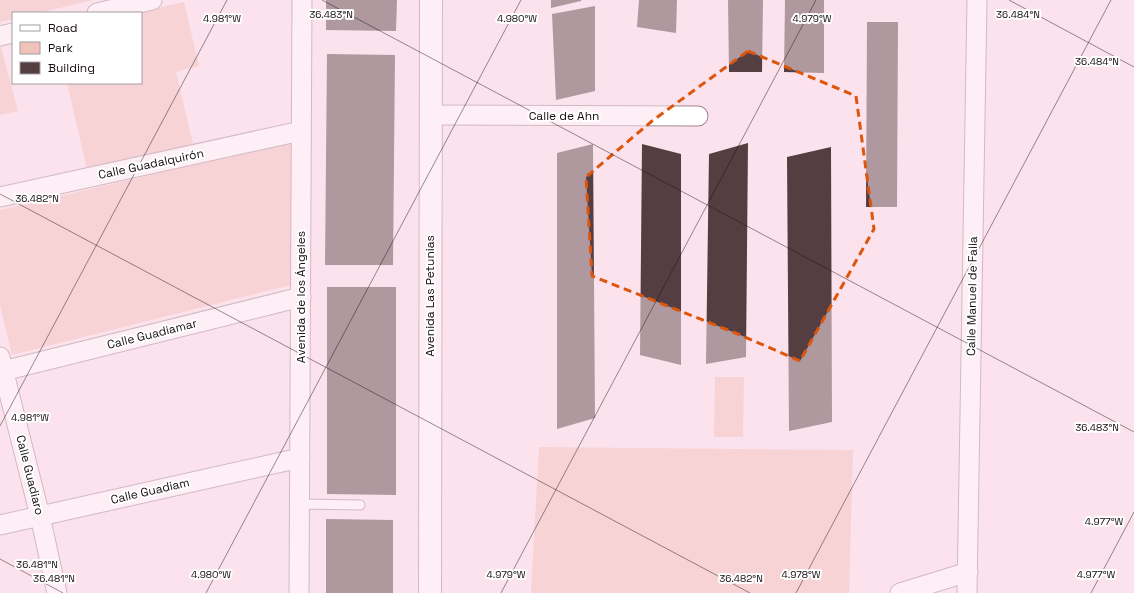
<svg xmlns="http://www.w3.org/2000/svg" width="1134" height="593" font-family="'Space Grotesk',sans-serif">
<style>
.green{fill:#f1c2ba}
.building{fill:#543e41}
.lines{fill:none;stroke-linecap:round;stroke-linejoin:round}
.service-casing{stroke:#9f8791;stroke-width:11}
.minor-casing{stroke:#9f8791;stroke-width:21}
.tertiary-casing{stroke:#9f8791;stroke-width:24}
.service{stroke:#fff;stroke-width:9}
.minor{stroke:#fff;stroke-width:19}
.tertiary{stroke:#fff;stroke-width:22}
.marked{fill:none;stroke:#de550c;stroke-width:3;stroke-dasharray:8 5;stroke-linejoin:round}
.ticks{fill:none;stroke:#160d11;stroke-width:1;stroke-opacity:0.45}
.labels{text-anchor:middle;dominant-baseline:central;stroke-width:4;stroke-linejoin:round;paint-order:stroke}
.street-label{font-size:12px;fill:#160d11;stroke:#fff}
.ticks-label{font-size:10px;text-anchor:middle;fill:#160d11;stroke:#fff;stroke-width:4;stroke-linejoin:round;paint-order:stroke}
</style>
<rect width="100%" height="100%" fill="#fce2ec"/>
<!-- green -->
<path class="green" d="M0,0H93L39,13H13V19L0,22Z
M184,2L199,66L176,72L193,144L87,169L67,83H141V13H136Z
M0,43L18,111L0,115Z
M291,142V285L12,355L0,305V210Z
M715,377H744L743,437H714Z
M539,447L853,450L849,593H531Z"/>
<!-- building -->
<path class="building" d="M326,0H397L396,31L326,30Z
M551,0H581V1L551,8Z
M639,0H677L676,33L637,27Z
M728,0H763L762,72H729Z
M785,0H824V73L784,72Z
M595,6V91L556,100L552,14Z
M867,22H898L897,207H866Z
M327,54L395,55L393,265H325Z
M748,143L746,357L706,364L709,154Z
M593,144L595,418L557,429V153Z
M642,144L681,154V365L640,355Z
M831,147L832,422L789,431L787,157Z
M327,287H396V495L327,494Z
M326,519L393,520V593H326Z"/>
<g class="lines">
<!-- service casing -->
<g class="service-casing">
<path id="service" d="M300,504L360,505"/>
</g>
<!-- minor casing -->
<g class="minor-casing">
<path id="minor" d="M97,13L152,0
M0,36L13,33
M430,115L698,116
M0,197L301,131
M0,357L40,516L57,593
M3,371L301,297
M0,525L300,458
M299,593L302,0
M900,593L968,572
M967,593L977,0"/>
</g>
<!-- tertiary casing -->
<g class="tertiary-casing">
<path id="tertiary" d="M430,593L431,0"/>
</g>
<!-- service -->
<use href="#service" class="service"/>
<!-- minor -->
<use href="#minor" class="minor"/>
<!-- tertiary -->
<use href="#tertiary" class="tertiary"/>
</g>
<!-- marked area -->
<path d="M0 0H1134V593H0ZM748,51L856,96L874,229L800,361L738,334L592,276L586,177L652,121Z" fill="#fce2ec" fill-opacity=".55" fill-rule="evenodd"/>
<path class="marked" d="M748,51L856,96L874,229L800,361L738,334L592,276L586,177L652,121Z"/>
<!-- ticks -->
<path class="ticks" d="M322,0L1134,432M1009,0L1134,67M0,194L750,593M0,426L227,0M0,559L63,593M206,593L521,0M501,593L816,0M796,593L1111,0M1091,593L1134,512"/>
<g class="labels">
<!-- street labels -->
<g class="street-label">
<text x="564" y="116">Calle de Ahn</text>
<text transform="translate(151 164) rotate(-12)">Calle Guadalquirón</text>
<text transform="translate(430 296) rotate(-90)">Avenida Las Petunias</text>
<text transform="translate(972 296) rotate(-89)">Calle Manuel de Falla</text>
<text transform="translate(301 297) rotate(-90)">Avenida de los Ángeles</text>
<text transform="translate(152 334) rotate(-14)">Calle Guadiamar</text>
<text transform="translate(30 475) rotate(76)">Calle Guadiaro</text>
<text transform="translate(150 491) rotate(-13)">Calle Guadiam</text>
</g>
</g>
<g class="ticks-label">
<text x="331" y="18">36.483°N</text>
<text x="1018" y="18">36.484°N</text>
<text x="222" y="22">4.981°W</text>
<text x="517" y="22">4.980°W</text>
<text x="812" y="22">4.979°W</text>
<text x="1097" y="65">36.484°N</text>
<text x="37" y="202">36.482°N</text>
<text x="30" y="421">4.981°W</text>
<text x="1097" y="431">36.483°N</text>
<text x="1104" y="525">4.977°W</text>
<text x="37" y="568">36.481°N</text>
<text x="211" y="578">4.980°W</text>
<text x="506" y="578">4.979°W</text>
<text x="801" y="578">4.978°W</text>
<text x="1096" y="578">4.977°W</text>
<text x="54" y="582">36.481°N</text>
<text x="741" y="582">36.482°N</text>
</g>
<!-- legend -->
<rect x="12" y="12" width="130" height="72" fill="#ffffff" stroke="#a29ea0"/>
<rect x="20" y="25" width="20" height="6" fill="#ffffff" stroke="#a29ea0"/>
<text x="48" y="32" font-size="12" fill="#160d11">Road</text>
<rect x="20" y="42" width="20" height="12" fill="#f1c2ba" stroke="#a29ea0"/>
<text x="48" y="52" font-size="12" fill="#160d11">Park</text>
<rect x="20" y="62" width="20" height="12" fill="#543e41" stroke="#a29ea0"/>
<text x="48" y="72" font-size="12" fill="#160d11">Building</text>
</svg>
